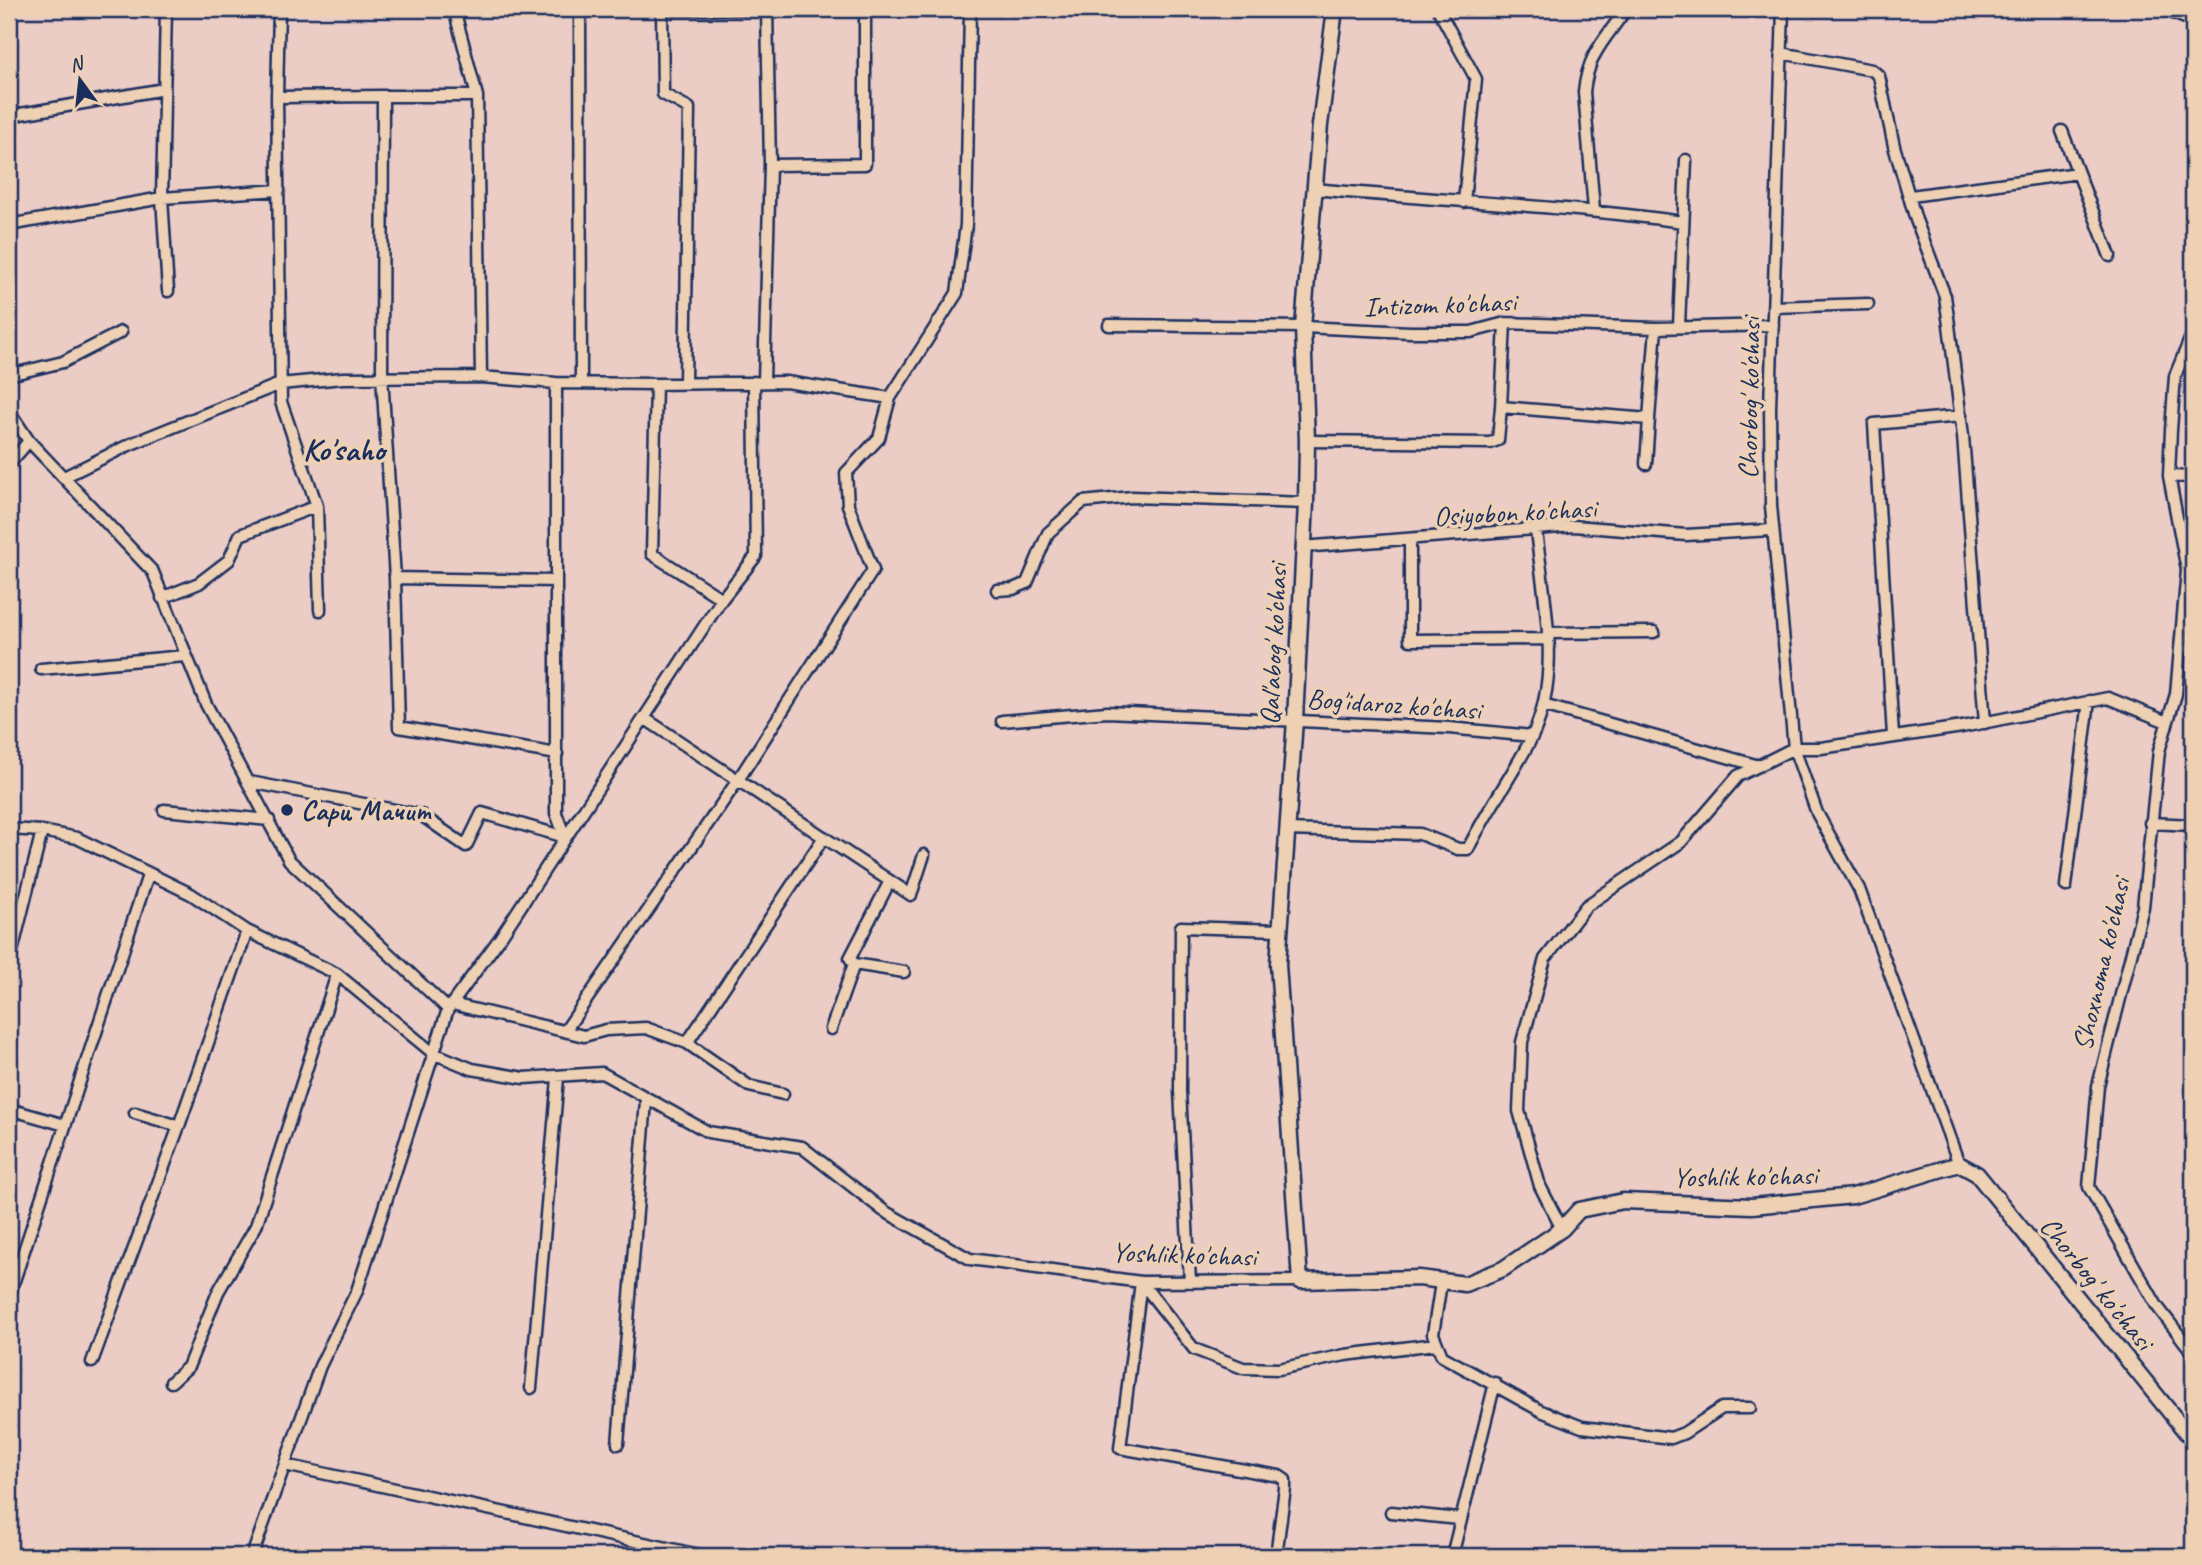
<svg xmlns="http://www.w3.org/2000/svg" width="2202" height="1565" font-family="Caveat,sans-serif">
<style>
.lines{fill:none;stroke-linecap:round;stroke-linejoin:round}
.street-casing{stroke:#1b2f5e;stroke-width:15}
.secondary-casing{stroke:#1b2f5e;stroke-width:19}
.street{stroke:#eed1b4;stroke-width:10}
.secondary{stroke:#eed1b4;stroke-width:14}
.poi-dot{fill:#1b2f5e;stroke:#eed1b4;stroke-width:2.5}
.labels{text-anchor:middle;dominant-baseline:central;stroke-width:7;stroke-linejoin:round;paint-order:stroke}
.street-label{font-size:28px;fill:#1b2f5e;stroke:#eed1b4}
.poi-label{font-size:28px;font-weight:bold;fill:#1b2f5e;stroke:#eed1b4;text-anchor:start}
.quarter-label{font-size:32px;font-weight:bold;fill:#1b2f5e;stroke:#eed1b4}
</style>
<rect width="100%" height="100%" fill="#eccdc6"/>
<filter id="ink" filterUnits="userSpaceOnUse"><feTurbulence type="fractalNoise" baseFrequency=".0143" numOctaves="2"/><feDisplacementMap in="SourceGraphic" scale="14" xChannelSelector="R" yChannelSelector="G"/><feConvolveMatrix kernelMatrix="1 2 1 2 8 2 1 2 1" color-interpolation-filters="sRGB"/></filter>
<g filter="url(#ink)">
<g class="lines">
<!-- street casing -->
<g class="street-casing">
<path id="street" d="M166,9L162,198L168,291
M454,9L477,96L481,377
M580,9L581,383
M660,9L970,10
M1438,9L1476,79L1464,202
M662,10L663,94L689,108L685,383
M767,10L770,165L865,164V10
M1781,53L1872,70L1879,76L1894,146L1916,220L1945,296L1949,325L1963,436L1985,723
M383,96H477
M277,97L383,96L382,376L395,578L399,727L557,754
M9,116L164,89
M2062,131L2078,173
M1315,189C1438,201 1561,205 1683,222
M1911,196L2078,173L2110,256
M1594,210L1584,92C1588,53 1605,40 1626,9
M9,225L162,198L279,190
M1773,307L1868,304
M1505,323L1501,407L1649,419L1656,328
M1109,325L1303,327L1410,332H1471L1505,323L1656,328L1773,325
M1679,326L1686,160
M2193,332L2175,376L2171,430L2169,476L2187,570L2176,694L2159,751L2143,907L2098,1086L2089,1187L2157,1306L2193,1353
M9,375L63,362L121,332
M764,381L770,165
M556,383V813L565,837
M9,411L29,441L153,572L206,704L289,860L448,1009
M1307,441L1490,443L1498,440L1501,407
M9,464L29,441
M1646,464L1649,419
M2169,476L2193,477
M64,477L131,444L280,384L343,378L481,377L556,383L656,384L786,382L890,398
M317,506L320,610
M1410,540V640L1549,639
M1302,547L1574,526L1686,535L1771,530
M395,578L556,581
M997,590L1013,589L1027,583L1048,533L1083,502L1132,497L1306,503
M162,598L199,583L229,560L240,535L317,506L281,402L277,97L279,9
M722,599L756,556L754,382
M1548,633L1654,632
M41,669L185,656
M1543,705L1759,766
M644,718L722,599L652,554L656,384
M1002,721L1107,712L1449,728L1532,736
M1893,736L1874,424L1961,416
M250,782L421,815L466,846L482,813L565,837
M164,810L269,820
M2150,823L2193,825
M9,829L42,831L77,838L191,894L247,931L337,974L433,1053L472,1069L524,1078L602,1073L708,1132L802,1147L884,1211L970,1259L1141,1282L1300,1281
M1286,830L1420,834L1458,849H1468C1487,810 1513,775 1532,737C1563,672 1543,598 1536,530
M890,881L850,958L854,964L904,972
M2066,886L2089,701
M9,964L42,831
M452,1004L584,1036L606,1030L646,1028L687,1043
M831,1029L854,964
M565,1031L738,780L873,570L848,505L846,473L879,438L890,398L957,293L966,225L970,9
M783,1094L749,1086L687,1043L824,837
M9,1109L65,1125
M135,1113L179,1126L247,931
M1959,1164L1859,889L1817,813L1794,748H1821L1962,727L2108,698L2167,722
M1562,1229L1540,1186L1519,1111L1522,1042L1545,959L1586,906L1681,842L1738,776L1794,748L1771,506L1770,407L1783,9
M1190,1282L1180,1091L1181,927L1280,930
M1441,1283L1433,1334L1442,1356L1541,1411L1582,1427L1671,1438L1684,1433L1722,1408H1750
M9,1296L148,875
M92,1362L179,1126
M171,1382L188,1367L218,1292L256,1226L337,974
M531,1388L558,1078
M618,1444L646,1101
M285,1465L704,1556
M1391,1512L1459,1519
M252,1556L320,1366L357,1291L448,1009L500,938L644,718L911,895L924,855
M1276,1556L1285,1488V1480L1279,1476L1120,1448L1141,1282L1194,1349L1243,1368L1279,1369L1345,1355L1436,1344
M1452,1556L1495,1383"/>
</g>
<!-- secondary casing -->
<g class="secondary-casing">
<path id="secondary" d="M1335,9L1320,125L1303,327L1307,441L1306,503L1295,720L1278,964L1300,1281L1419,1278L1465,1284L1503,1269L1562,1229L1579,1210L1623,1201L1752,1206L1853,1196L1959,1164L1977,1174L2186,1432L2193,1437
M2168,9L2193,19"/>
</g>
<!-- street -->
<use href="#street" class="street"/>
<!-- secondary -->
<use href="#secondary" class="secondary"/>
</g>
</g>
<!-- markers -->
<circle class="poi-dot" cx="287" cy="810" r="7"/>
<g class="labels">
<!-- street labels -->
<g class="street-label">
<text transform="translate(1440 304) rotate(-2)">Intizom ko'chasi</text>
<text transform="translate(1749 398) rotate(-89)">Сhorbog' ko'chasi</text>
<text transform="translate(1515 512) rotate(-3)">Osiyobon ko'chasi</text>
<text transform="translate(1273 644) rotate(-87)">Qal'abog' ko'chasi</text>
<text transform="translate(1394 704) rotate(4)">Bog'idaroz ko'chasi</text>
<text transform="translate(2101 964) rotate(-77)">Shoxnoma ko'chasi</text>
<text transform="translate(1745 1176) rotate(-1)">Yoshlik ko'chasi</text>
<text transform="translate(1184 1254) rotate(2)">Yoshlik ko'chasi</text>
<text transform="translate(2097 1283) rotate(51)">Chorbog' ko'chasi</text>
</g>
<!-- poi labels -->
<g class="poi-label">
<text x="301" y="810">Сари Мачит</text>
</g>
<!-- quarter labels -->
<g class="quarter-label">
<text x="344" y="449">Ko'saho</text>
</g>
</g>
<!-- margin -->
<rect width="2202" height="1565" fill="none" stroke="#eed1b4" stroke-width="35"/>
<rect x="18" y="18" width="2167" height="1530" fill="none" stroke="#1b2f5e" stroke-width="2.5" filter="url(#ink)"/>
<!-- north arrow -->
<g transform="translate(80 80) rotate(345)" stroke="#eed1b4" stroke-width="5" paint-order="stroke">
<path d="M0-5L12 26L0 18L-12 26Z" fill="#1b2f5e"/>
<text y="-10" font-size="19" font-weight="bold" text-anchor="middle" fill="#1b2f5e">N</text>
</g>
</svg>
